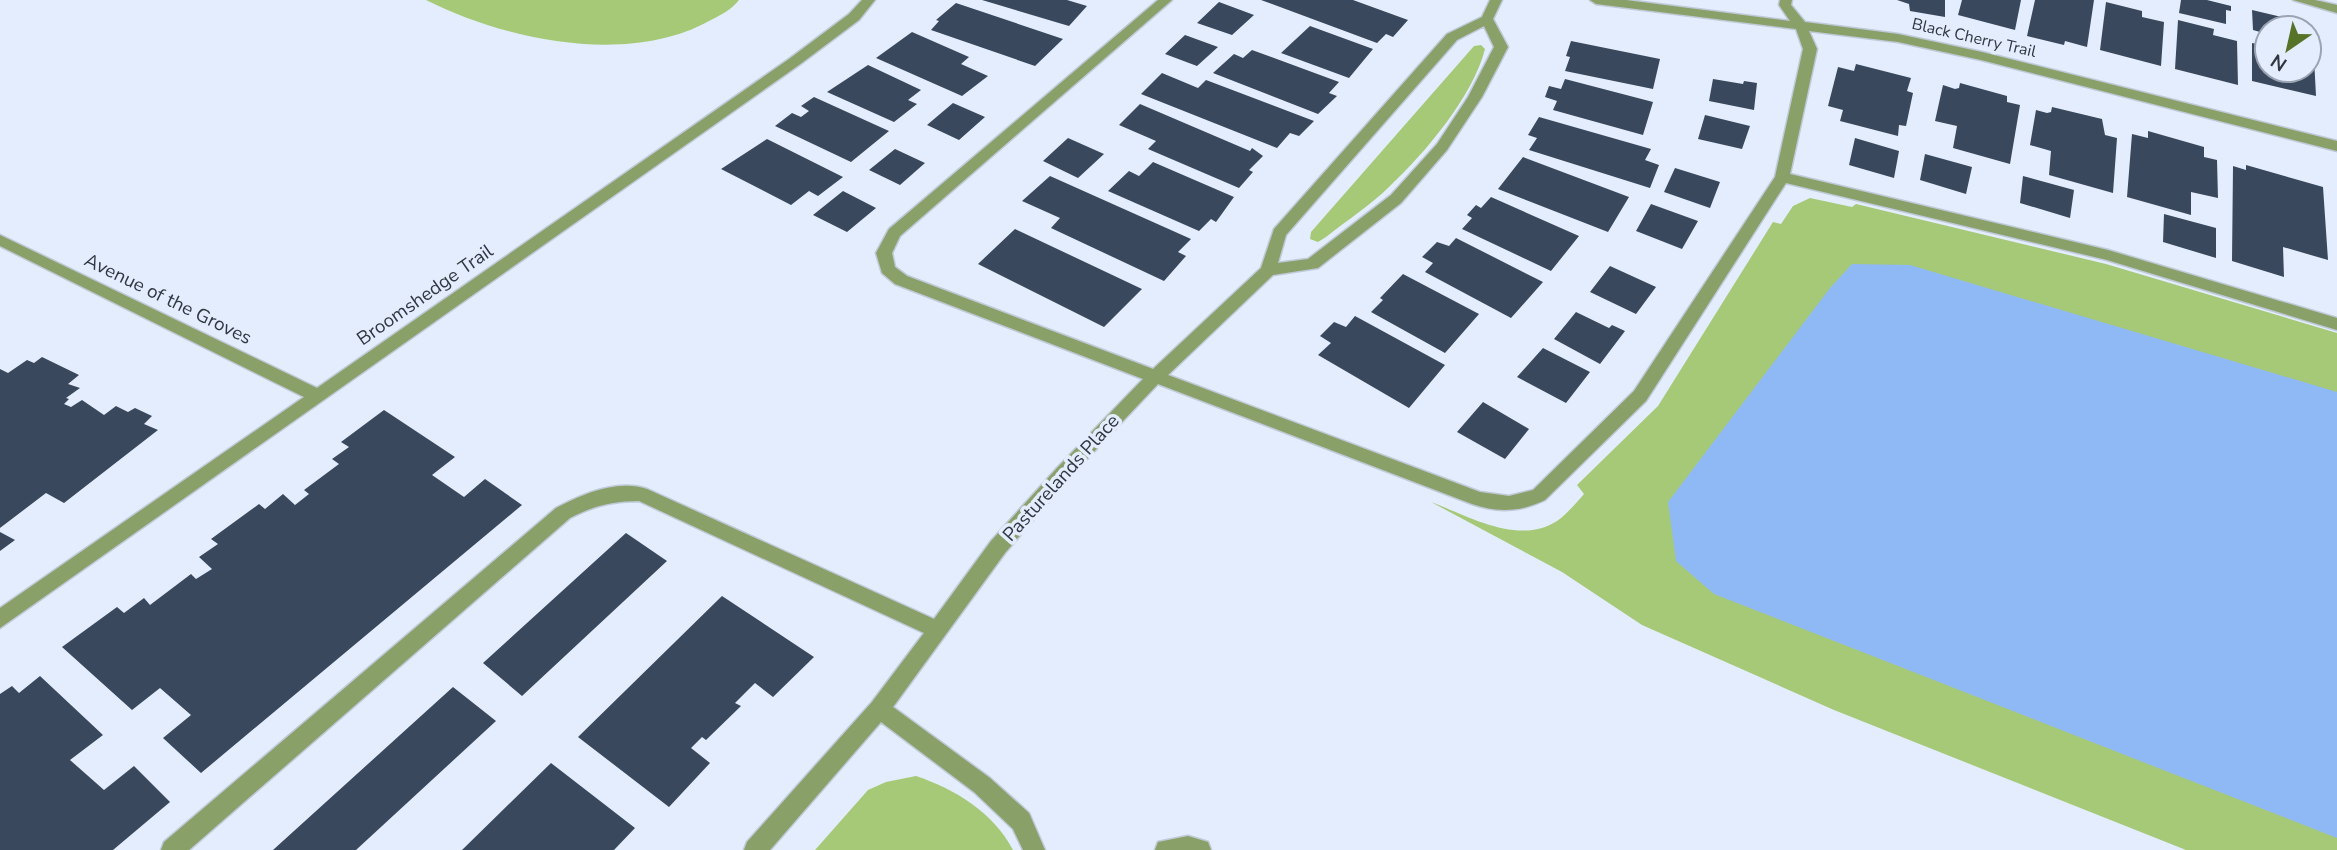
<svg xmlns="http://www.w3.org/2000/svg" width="2337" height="850" font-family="'Nunito Sans',sans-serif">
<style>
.green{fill:#a6c977}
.water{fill:#8fb9f5}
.building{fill:#3a485d}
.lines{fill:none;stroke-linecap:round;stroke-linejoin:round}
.minor-casing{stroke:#bfc9d7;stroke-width:3}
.minor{fill:#89a069;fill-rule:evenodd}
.labels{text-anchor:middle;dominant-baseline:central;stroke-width:7;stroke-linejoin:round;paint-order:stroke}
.far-street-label{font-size:16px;fill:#303741;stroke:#e3edfd}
.street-label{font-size:19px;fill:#303741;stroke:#e3edfd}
</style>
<rect width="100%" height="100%" fill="#e3edfd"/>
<!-- green -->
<path class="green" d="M426,0H739C731,10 721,15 709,21C628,66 505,40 426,0Z
M1474,46L1481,45L1485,49C1473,96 1426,152 1390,186C1371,205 1347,220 1326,237L1318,242L1310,239L1311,232Z
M1810,198L1852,207L1856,204L2106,264L2337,333V850H2186L1834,710L1642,625L1562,572L1431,502C1468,516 1519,546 1557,521C1567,514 1576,503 1584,494L1577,485L1658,406L1773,222L1781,224L1793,206Z
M916,776C955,789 994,813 1013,850H815L868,790L886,782Z"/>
<!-- water -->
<path class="water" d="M1852,264L1910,265L2337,392V838L1714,594L1676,561L1668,502L1830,288Z"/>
<!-- building -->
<path class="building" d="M982,0H1067L1087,6L1069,26Z
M1261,0H1353L1408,20L1393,37L1386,34L1377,43Z
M1897,0H1945V17L1910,11L1909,4Z
M1962,0H2021L2015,30L1958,15Z
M2035,0H2094L2087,47L2065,41L2064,45L2027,36Z
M2181,0H2207L2231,6V11L2226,10V24L2179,13Z
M1219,2L1254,15L1232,35L1197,23Z
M2106,2L2142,11V17L2164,22L2161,66L2100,50Z
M956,3L1063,39L1035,66L931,30L939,21L936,20Z
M2252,10L2298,21V28H2267V34L2253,30Z
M2178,20L2214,29L2213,35L2237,41L2238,85L2175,69Z
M1310,26L1373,49L1349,78L1281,53Z
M912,32L969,57L961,64L988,76L962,96L876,58Z
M1185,35L1218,47L1197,66L1165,54Z
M1571,41L1660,59L1653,89L1565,71L1570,57L1566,56Z
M2252,43L2267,46V70H2309V57L2314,58L2316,96L2252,81Z
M1252,50L1339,82L1329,93L1337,96L1318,114L1213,73L1234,54L1243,58Z
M1856,64L1911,78L1907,91L1913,93L1906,126L1899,125L1898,136L1840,121L1843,110L1828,106L1838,67L1854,71Z
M868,65L921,90L908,100L917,104L894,122L827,92Z
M1162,73L1198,88L1206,80L1314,121L1299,136L1290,133L1277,148L1141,94Z
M1565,79L1653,102L1643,135L1553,110L1557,101L1545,97L1549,86L1561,89Z
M1713,79L1743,84L1744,81L1757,83L1754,110L1709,101Z
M1960,83L2007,96V102L2020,105L2010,164L1953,148L1957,126L1935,121L1943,85L1955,89L1959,88Z
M814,97L889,131L851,162L775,126L792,113L801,117L809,111L801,106Z
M953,103L985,117L959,140L927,125Z
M1140,104L1250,151L1252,148L1263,156L1249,170L1253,172L1239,188L1148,149L1156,141L1119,125Z
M2052,107L2102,119L2105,135L2117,138L2113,193L2049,175L2051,151L2030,145L2036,110L2047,113L2051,112Z
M1705,115L1750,126L1742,149L1698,139Z
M1539,117L1651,149L1645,160L1659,165L1650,188L1529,150L1537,138L1528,135Z
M2148,131L2204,147V157L2217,160L2218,198L2191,192V215L2127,197L2132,134L2148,138Z
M1068,138L1104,154L1078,178L1043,161Z
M1855,138L1899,151L1894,178L1849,165Z
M767,139L843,177L818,196L809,191L791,205L721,169Z
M895,149L925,163L900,185L869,170Z
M1925,154L1972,167L1966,194L1920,180Z
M1523,157L1629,197L1608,232L1498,189Z
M1153,162L1234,197L1216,222L1211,219L1199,231L1108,191L1129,171L1139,176Z
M2246,165L2323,187L2328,260L2283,247L2284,277L2232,261L2233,166L2246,170Z
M1675,168L1720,182L1710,208L1664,192Z
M1050,176L1191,239L1178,252L1186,256L1164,281L1051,228L1060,218L1022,201Z
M2023,176L2074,190L2070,218L2020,203Z
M843,191L876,208L847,232L813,215Z
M1491,197L1579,236L1551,271L1462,229L1472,218L1467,215L1476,205L1481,208Z
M1651,204L1698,221L1682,249L1636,231Z
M2164,214L2216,228V258L2163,242Z
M1015,229L1142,289L1104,327L978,264Z
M1456,238L1543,282L1511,318L1425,272L1433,263L1422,257L1437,242L1449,246Z
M1610,266L1656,287L1636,314L1590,292Z
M1403,274L1479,314L1445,353L1371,312L1383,300L1380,298Z
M1576,312L1609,328L1612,325L1625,331L1600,364L1554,339Z
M1355,316L1445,365L1409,408L1318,355L1331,343L1320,336L1334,322L1346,327Z
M1543,348L1590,372L1566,403L1517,377Z
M42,357L79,375L68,384L80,388L66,398L69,399L64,404L71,407L82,400L104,415L116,406L128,412L135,408L152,416L144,424L158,430L64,503L46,493L0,528V369L8,373L27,360L34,363Z
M1483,402L1529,429L1505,459L1457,432Z
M384,410L455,457L432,475L464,497L485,479L522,505L201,773L163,738L191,715L160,688L132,710L62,647L117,607L124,613L144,598L150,605L191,574L196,579L212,569L199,557L218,544L211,539L259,504L265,509L283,494L295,505L309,494L304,490L339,464L332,459L349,447L341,442Z
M0,532L15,540L0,551Z
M626,533L667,561L522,696L483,663Z
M722,596L814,657L773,697L755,683L735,703L741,706L706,740L702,737L691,748L710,763L669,807L578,737Z
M40,676L103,735L70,760L104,790L134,766L170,802L113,850H0V694L12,686L19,693Z
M453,687L496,721L356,850H273Z
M551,763L635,828L614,850H462Z"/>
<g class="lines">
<!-- minor casing -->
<g class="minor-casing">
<path id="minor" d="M862,0H875L859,20L799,65L0,628V608L304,397L0,246V235L317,388L789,59L849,14Z
M1158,0H1172L900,236L892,253L895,267L907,276L1153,369L1261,268L1274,229L1447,34L1482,17L1490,0H1502L1493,19L1508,47L1482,97L1447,150L1401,203L1318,268L1273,275L1168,375L1480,492L1509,496L1533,490L1634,391L1775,177L1803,49L1796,29L1596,4L1590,0H1626L1790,21L1779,5L1780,0H1792L1791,5L1805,22L1898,34L1982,52L2337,141V151L1981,60L1898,42L1809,31L1817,49L1790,174L2108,250L2337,318V330L2107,260L1786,183L1646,401L1545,500C1520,512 1498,513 1472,504L1158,384L1069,478L1005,553L893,707L990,778L1029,813L1045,850H1023L1013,829L974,792L881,722L770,850H744L747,842L872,702L924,633L639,501C612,501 593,506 570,518L189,850H161L164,842L556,508C583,494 617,479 647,489L934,619L991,541L1057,468L1143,379L895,284L882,273L876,253L889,229ZM1484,26L1494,47L1468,97L1437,144L1391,195L1308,259L1278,263L1286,235L1457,40Z
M2293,0H2315L2337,5V13Z
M1188,836L1208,842L1211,850H1155L1158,842Z"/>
</g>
<!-- minor -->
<use href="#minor" class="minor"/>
</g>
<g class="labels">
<!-- far-street labels -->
<g class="far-street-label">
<text transform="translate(1974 38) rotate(13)">Black Cherry Trail</text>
</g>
<!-- street labels -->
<g class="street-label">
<text transform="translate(425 295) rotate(-35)">Broomshedge Trail</text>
<text transform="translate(168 299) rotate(26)">Avenue of the Groves</text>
<text transform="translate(1061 478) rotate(-48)">Pasturelands Place</text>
</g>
</g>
<!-- north arrow -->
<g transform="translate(2288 49) rotate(214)"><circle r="33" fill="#e3edfd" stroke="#9ba4b2" stroke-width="2"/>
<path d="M0-5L12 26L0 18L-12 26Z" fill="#567328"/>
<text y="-10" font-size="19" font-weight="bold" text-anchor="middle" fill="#303741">N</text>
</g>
</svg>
